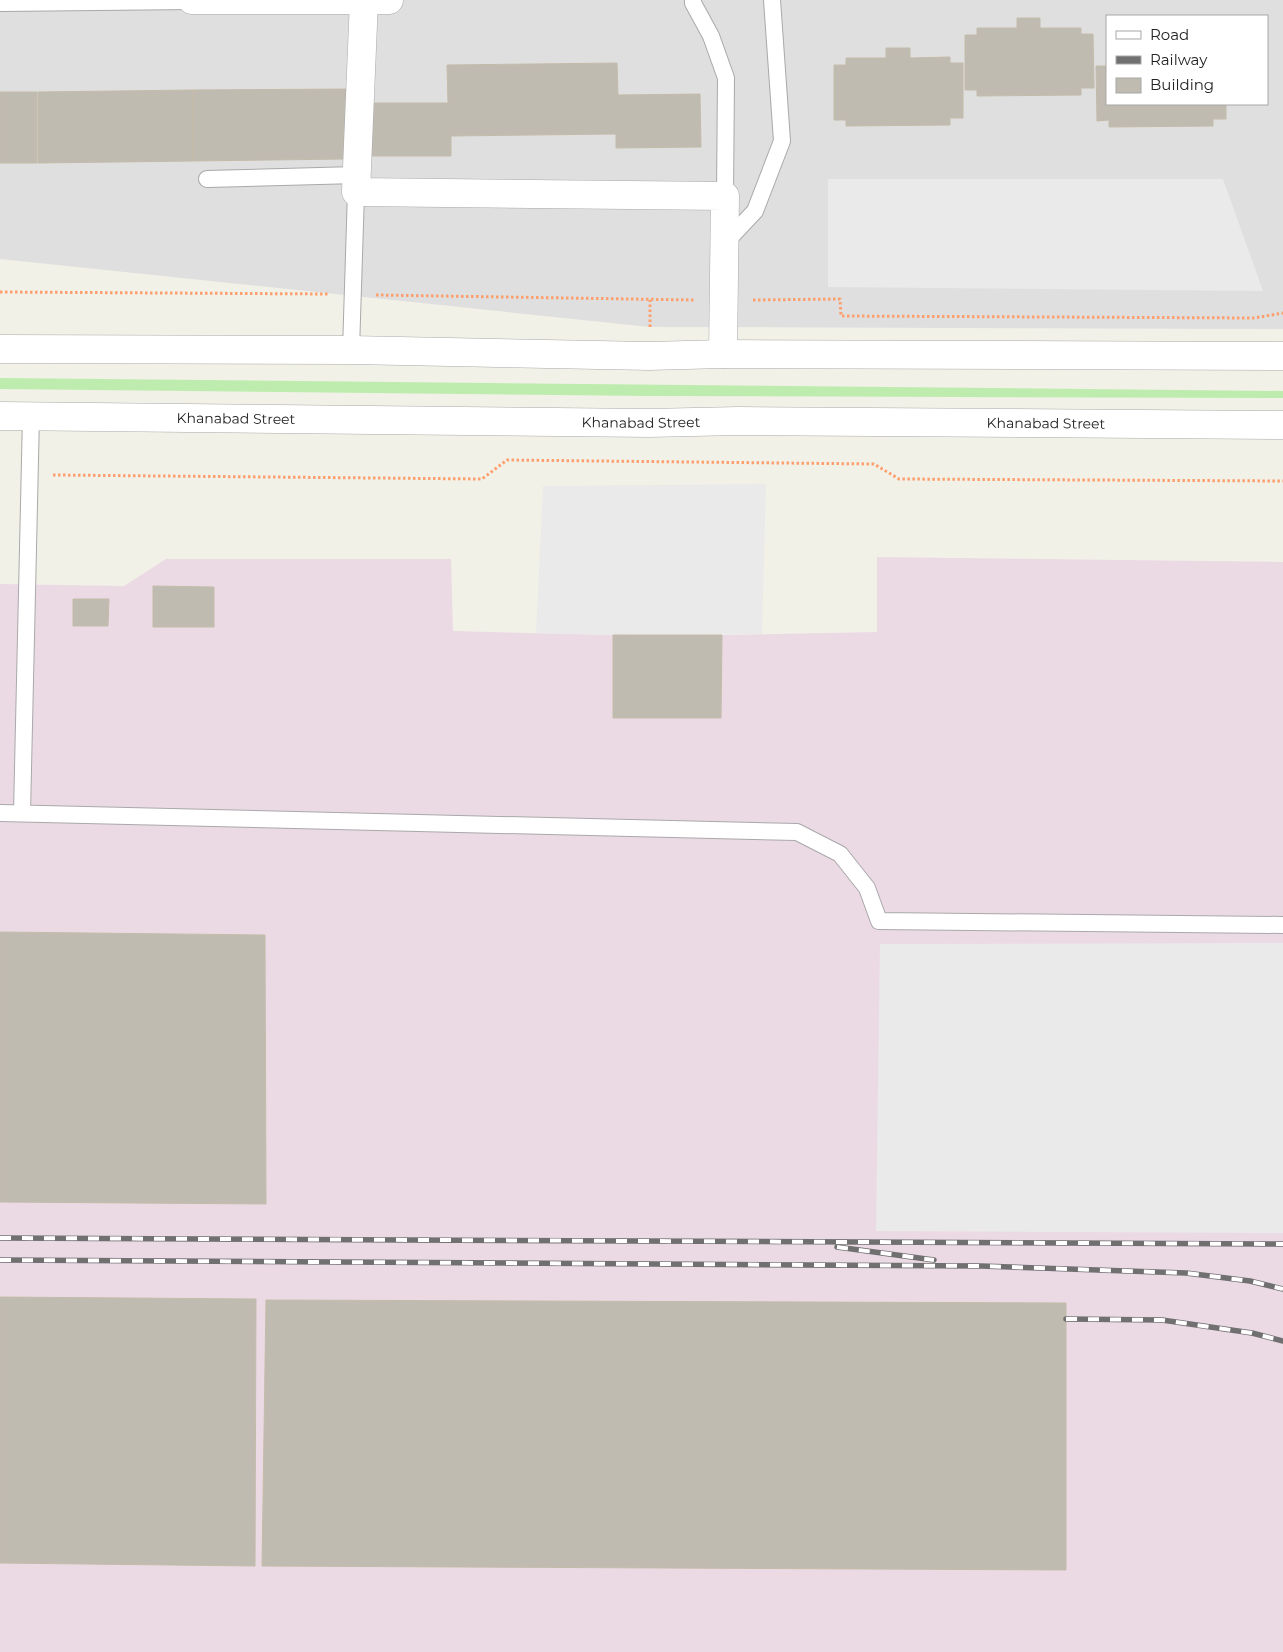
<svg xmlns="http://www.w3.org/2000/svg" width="1283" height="1652" font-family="Montserrat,sans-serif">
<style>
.residential{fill:#e0dfdf;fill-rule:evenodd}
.industrial{fill:#ebdae4}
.grass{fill:#beecae}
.parking{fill:#eaeaea}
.building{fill:#bfbbb1;stroke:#c4bcaa}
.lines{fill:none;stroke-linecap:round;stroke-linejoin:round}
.service-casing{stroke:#a9a9a9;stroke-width:18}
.minor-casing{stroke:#a9a9a9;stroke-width:29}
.tertiary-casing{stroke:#a9a9a9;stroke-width:29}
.path{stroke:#fd9f6e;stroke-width:3;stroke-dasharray:2.5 2.5;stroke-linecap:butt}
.service{stroke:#fff;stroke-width:16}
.minor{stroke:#fff;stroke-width:28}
.tertiary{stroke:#fff;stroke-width:28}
.rail-casing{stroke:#707070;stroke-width:5.5}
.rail{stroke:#fff;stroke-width:4;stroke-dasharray:11;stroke-linecap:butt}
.labels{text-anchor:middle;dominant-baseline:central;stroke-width:4;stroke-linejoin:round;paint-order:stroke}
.street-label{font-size:14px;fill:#222;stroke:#fff}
</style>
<rect width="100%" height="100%" fill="#f2f1e8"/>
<!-- residential -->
<path class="residential" d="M0,0H1283V329L650,327L0,259ZM1107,16H1267V104H1107Z"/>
<!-- industrial -->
<path class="industrial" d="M877,557L1283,562V1652H0V584L124,586L166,559H451L453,631L613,635H722L877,632Z"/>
<!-- grass -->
<path class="grass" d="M0,378L1283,391V398L649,396L0,389Z"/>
<!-- parking -->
<path class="parking" d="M828,179H1223L1263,291L828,287Z
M766,484L762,634L613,635L536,633L543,486Z
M1283,943V1233L876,1231L880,944Z"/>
<!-- building -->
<path class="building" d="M1017,18H1040V28H1081V34H1093L1094,88H1081V95L977,96V90H965V35H977V28H1017Z
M886,48H910V58L950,57V63H963V118H950V125L846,126V120H834V65H846V58H886Z
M617,63L618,95L700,94L701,147L616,148V134L451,136V156H367V103H448L447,65Z
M1096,66H1107V104H1226V119H1213V126L1109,127V120L1097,121Z
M347,89V159L193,161V90Z
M193,90V161L38,163V92Z
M0,92H37V163H0Z
M153,586L214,587V627H153Z
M73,599H109L108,626H73Z
M613,635H722L721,718H613Z
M0,932L265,935L266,1204L0,1202Z
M0,1297L256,1299L255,1566L0,1563Z
M266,1300L1066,1303V1570L262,1566Z"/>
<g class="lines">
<!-- service casing -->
<g class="service-casing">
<path id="service" d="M693,0V3L711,36L726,78L725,196
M0,3L192,1
M207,179L357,175
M724,244L755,211L782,141L772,0
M351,350L356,192
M0,813L797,832L840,854L867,888L879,921L1283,925
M22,813L31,416"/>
</g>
<!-- minor casing -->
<g class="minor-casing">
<path id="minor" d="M192,0H364L356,192L725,196L723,354
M364,0H389"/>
</g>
<!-- tertiary casing -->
<g class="tertiary-casing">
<g id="tertiary">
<path d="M0,349L351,350L649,356L723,354L1283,356"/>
<path id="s1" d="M0,416L649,423L738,421L1283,425"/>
</g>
</g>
<!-- path -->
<path class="path" d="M0,292L329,294
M376,295L694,300
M753,300L840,299L841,316L1254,318L1283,313
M650,327V300
M53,475L482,479L507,460L874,464L899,479L1283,481"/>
<!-- service -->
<use href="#service" class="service"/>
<!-- minor -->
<use href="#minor" class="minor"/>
<!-- tertiary -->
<use href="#tertiary" class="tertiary"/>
<!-- rail casing -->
<g class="rail-casing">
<path id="rail" d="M0,1238L1283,1244
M837,1247L934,1260
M0,1260L981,1266L1186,1273L1250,1281L1283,1289
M1066,1319L1162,1320L1252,1333L1283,1341"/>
</g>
<!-- rail -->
<use href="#rail" class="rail"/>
</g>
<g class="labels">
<!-- street labels -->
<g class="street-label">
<text stroke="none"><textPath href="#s1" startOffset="236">Khanabad Street</textPath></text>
<text stroke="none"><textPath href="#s1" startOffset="641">Khanabad Street</textPath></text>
<text stroke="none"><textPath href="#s1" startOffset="1046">Khanabad Street</textPath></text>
</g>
</g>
<!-- legend -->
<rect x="1106" y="15" width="162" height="90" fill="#ffffff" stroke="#a7a7a7"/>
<rect x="1116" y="31" width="25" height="8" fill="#ffffff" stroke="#a7a7a7"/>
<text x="1150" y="40" font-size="15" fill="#222222">Road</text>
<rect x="1116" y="56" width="25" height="8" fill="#707070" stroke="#a7a7a7"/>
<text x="1150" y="65" font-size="15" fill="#222222">Railway</text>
<rect x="1116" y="78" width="25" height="15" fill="#bfbbb1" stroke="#a7a7a7"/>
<text x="1150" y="90" font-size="15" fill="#222222">Building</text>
</svg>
